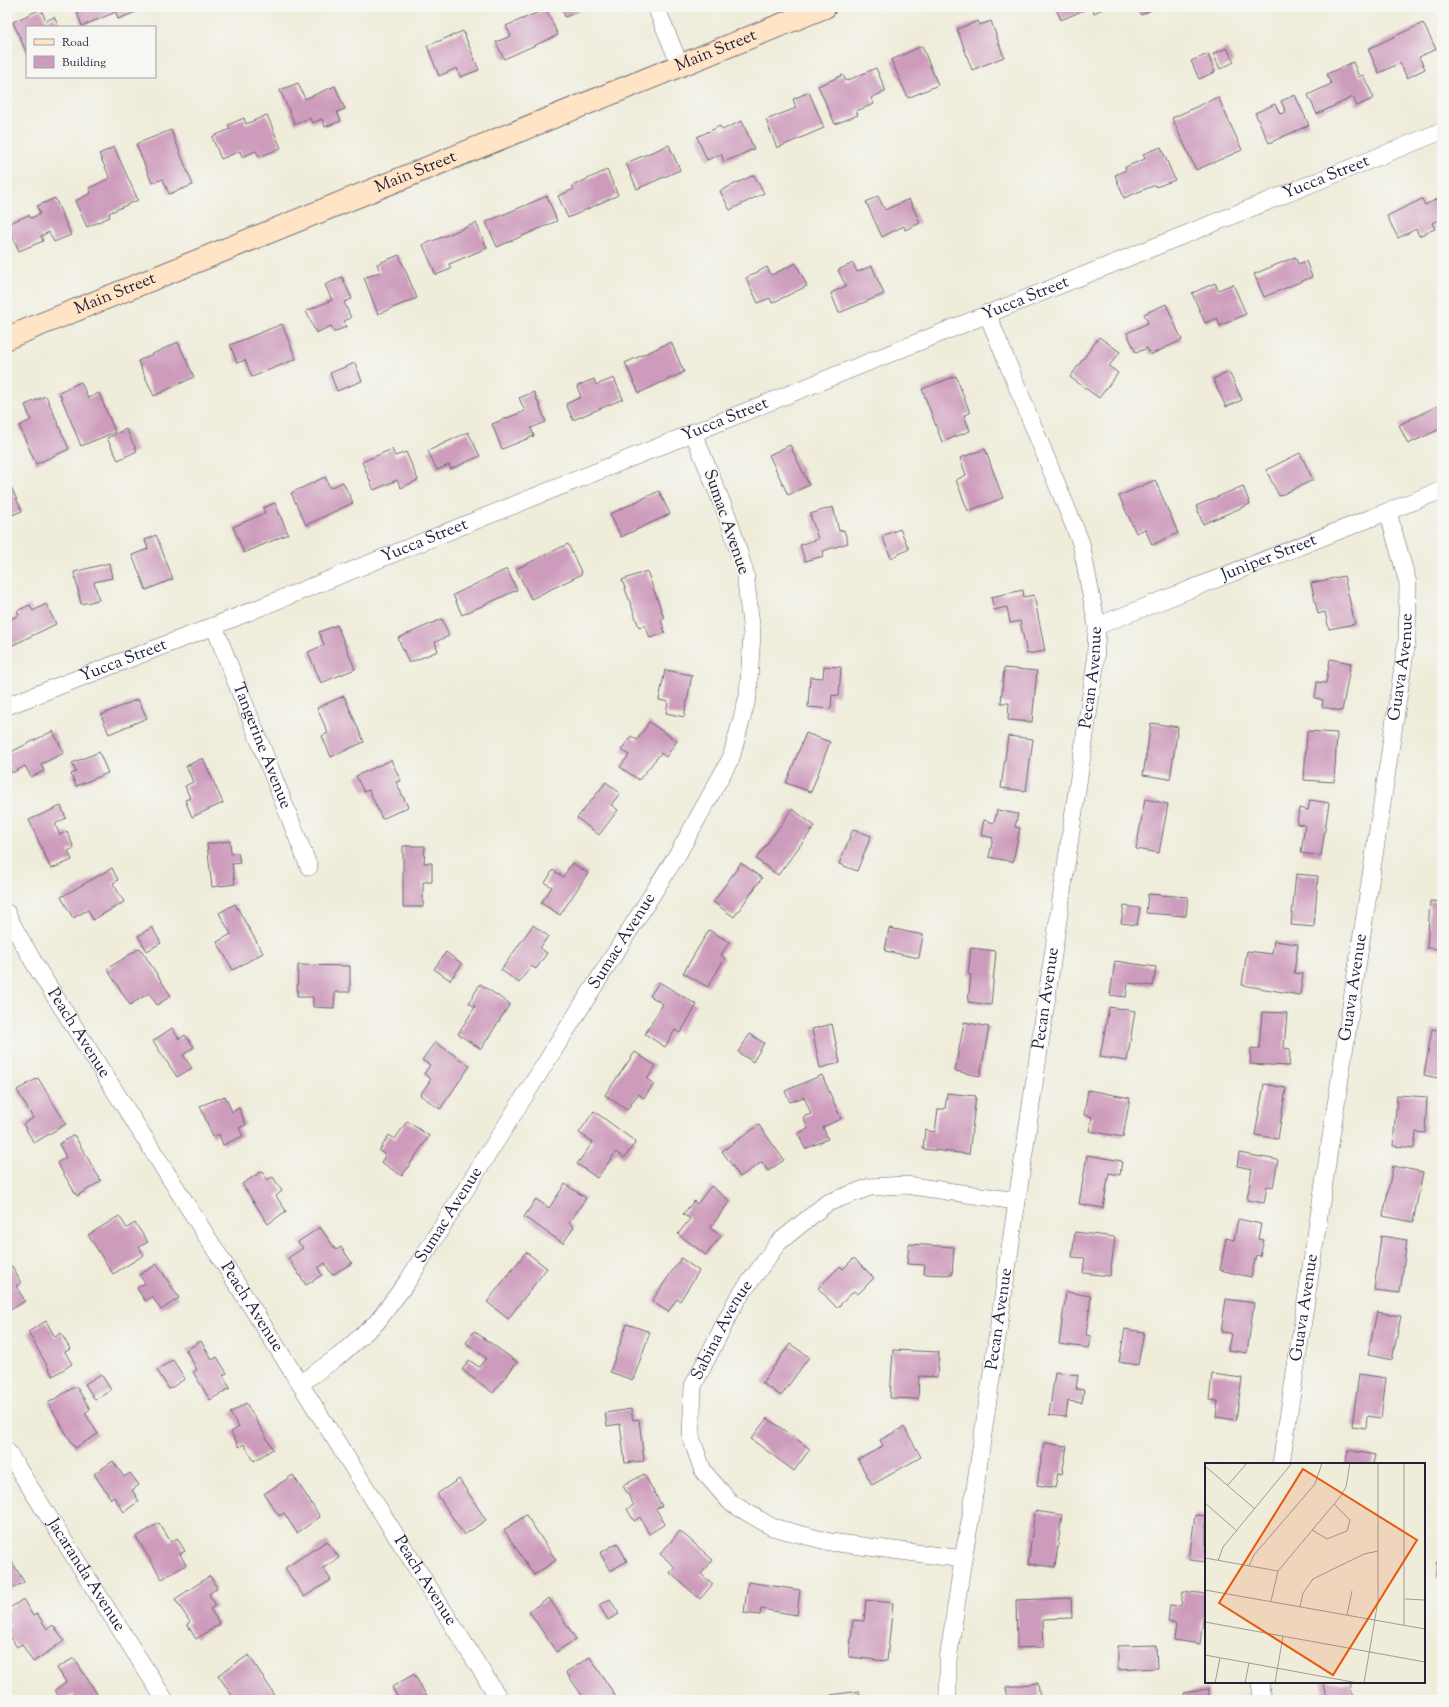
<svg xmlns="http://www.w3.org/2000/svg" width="1449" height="1707" font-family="'Sorts Mill Goudy',serif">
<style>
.building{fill:#cd9bbb}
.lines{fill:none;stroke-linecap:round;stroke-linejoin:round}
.street-casing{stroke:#6a6973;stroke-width:18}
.secondary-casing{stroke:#6a6973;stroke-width:24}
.street{stroke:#fff;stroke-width:17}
.secondary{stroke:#ffe4c6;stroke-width:22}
.labels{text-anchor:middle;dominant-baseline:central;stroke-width:4;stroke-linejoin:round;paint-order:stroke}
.street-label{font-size:17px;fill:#22223b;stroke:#f6f6f2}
.inset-road{fill:none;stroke:#9d9b9a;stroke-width:1}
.view{fill:#e8590c;fill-opacity:0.15;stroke:#e8590c;stroke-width:2}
.inset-edge{fill:none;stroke:#22223b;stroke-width:2}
</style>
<rect width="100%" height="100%" fill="#f6f6f2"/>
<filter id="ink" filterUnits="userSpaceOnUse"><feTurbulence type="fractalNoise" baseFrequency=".025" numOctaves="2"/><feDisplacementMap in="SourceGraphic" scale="8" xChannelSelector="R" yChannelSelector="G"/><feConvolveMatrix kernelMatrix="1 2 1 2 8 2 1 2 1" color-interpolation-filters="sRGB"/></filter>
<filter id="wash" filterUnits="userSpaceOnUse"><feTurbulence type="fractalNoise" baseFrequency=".012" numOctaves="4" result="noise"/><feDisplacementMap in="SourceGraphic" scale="16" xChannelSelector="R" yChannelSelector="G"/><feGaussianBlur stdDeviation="0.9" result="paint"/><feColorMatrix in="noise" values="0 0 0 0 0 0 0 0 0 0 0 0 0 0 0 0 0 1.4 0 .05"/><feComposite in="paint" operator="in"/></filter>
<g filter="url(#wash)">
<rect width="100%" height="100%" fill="#efecda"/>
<g id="blocks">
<!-- building -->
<path class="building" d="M75,7H134L136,12L118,19L116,12L82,26Z
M561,7H588L565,17Z
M1055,7H1091L1061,20Z
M1092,7H1107L1094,13Z
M1137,7H1158L1141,15Z
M41,9L46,21L54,17L59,27H27V54L13,22Z
M546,9L558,35L504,59L496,42L511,36L506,26Z
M978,21L980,25L991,21L1004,57L972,70L957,29Z
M1423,23L1436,49L1419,57L1425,69L1407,78L1400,63L1379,73L1368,49Z
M463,31L479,70L460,77L457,68L439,76L427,46Z
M922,46L938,85L908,98L891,60Z
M1227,48L1234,62L1220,69L1213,54Z
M1208,54L1215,72L1199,79L1191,61Z
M1353,62L1359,77L1363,75L1374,98L1357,106L1353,97L1317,114L1308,95L1331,84L1327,74Z
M876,68L886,91L871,98L874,104L856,111L858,115L835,124L818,86L843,75L846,81Z
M298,83L305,99L335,86L345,109L337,112L341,121L325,127L322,119L312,123L310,118L295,124L280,90Z
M809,92L824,128L777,148L766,120L796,108L793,99Z
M1295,95L1309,125L1269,143L1255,113L1275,104L1280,114L1286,112L1281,101Z
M1218,97L1242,150L1196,170L1172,118Z
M267,115L281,148L259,157L256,151L242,157L240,151L221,159L212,137L230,129L228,125L244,118L246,124Z
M742,121L754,149L724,162L721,154L707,160L697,137L720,126L722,130Z
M171,130L193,185L169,194L163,179L152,183L136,144Z
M669,145L680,170L637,189L626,163Z
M114,147L138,200L109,213L110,217L87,227L75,201L91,193L89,188L110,178L99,154Z
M1161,147L1175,180L1156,187L1155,185L1124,198L1115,175L1126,170L1125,167L1145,159L1143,154Z
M607,170L618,195L568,218L558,196L574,189L572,186Z
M754,175L764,193L730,210L720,191Z
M547,196L557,221L497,247L486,222Z
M878,196L885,210L909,199L920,223L905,230L904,226L882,237L866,202Z
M55,198L71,235L54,242L49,232L41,236L43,241L19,251L7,224L29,215L31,218L40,214L37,206Z
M1422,199L1425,205L1437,199L1442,209V219L1432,223L1435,229L1419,236L1416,229L1398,238L1387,216Z
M476,223L487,248L449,264L451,269L436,275L423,245Z
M399,255L417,298L378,314L364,278L380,272L377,264Z
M1295,257L1298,264L1306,261L1312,277L1264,297L1254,274Z
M796,263L807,286L772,303L770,298L758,303L746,278L767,267L771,275Z
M853,263L857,272L872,266L884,294L839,313L831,293L846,286L838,270Z
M342,277L352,299L344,302L351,318L344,321L346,327L334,332L331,326L316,333L306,311L332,300L325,285Z
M1215,283L1218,290L1233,284L1246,314L1220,326L1217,318L1205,323L1192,293Z
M1166,304L1182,340L1150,355L1147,348L1136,353L1127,333L1148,323L1144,314Z
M282,324L296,359L252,377L245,360L237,363L230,345Z
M1099,337L1120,352L1109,366L1118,373L1099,398L1070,377Z
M178,342L194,377L154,396L138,361Z
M671,342L684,372L639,393L625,363Z
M355,363L362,381L337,391L330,373Z
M1229,372L1242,400L1226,407L1213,379Z
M956,376L970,413L964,415L970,431L942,442L922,389Z
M614,378L623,399L573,420L566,404L581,397L577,386L594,379L596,385Z
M81,382L88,398L99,393L115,432L81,446L59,392Z
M534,392L546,422L531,428L534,436L502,449L492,424L525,411L519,398Z
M46,396L69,449L36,464L19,426L31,420L25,405Z
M1439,405L1442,411V428L1408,444L1399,425Z
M126,429L137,451L118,460L107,438Z
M468,432L480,456L451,469L449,465L437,470L428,451Z
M790,445L809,485L788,495L769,455Z
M392,449L395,456L406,452L418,480L401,488L397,480L374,490L362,462Z
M985,449L1003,498L968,511L956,480L966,475L960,458Z
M1300,453L1313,480L1279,496L1266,470Z
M325,477L330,488L343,482L353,503L306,525L291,493Z
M7,478L22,511L7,517Z
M1155,480L1178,533L1152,545L1145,529L1136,533L1119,496Z
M1243,486L1250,504L1203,524L1196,506Z
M659,491L670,514L621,537L610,514Z
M275,503L288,534L244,553L233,527L265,513L263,508Z
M833,507L839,531L844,530L848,543L823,551L824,556L805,561L800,545L818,539L810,514Z
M900,529L909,549L891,558L882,536Z
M156,535L173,579L146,590L132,555L148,549L145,540Z
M568,544L582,574L531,599L516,569Z
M109,563L112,578L94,582L99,600L81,604L74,572Z
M507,569L517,590L462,615L453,595Z
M647,571L664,618L661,620L665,633L650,638L645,625L639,627L622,580Z
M1344,576L1355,624L1329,629L1325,612L1318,614L1311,583Z
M1023,590L1024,597L1034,595L1045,651L1027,654L1020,621L1010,623L1007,607L994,610L991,597Z
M46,604L56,624L13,645L7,633V621L19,615L17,611L30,605L33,611Z
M442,619L449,636L435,642L438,651L409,663L398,638Z
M337,625L355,669L321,683L308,652L324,645L319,632Z
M1330,659L1351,663L1342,711L1322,707L1323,700L1315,698L1317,682L1326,683Z
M824,666L841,667L839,696L832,695L831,709L808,707L810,677L823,678Z
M1004,668L1037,671L1032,722L1008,720L1009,703H1001Z
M665,670L692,675L684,717L666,713L668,702L659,700Z
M344,696L364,742L331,757L322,736L328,733L317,708Z
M138,699L147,718L109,734L101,715Z
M649,722L677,741L666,757L661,753L639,780L620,767L629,755L621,750L631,736L637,740Z
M1151,723L1178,727L1170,779L1143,775Z
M53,731L64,753L41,764L44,771L31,777L25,766L12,773L7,761V754Z
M1307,731L1337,733L1334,782L1304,780Z
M806,733L830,742L811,792L786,783Z
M1008,736L1033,739L1026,791L1001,788Z
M99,752L108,773L76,786L71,774L76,772L72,763Z
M203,758L223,803L192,817L185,800L190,798L185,786L193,782L186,766Z
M391,760L401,781L396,782L408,807L382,819L369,790L364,792L356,776Z
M606,782L620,793L611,805L618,810L599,835L577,818Z
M1145,799L1168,804L1159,853L1136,849Z
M1310,800L1329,803L1321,856L1301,853L1305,825L1297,824L1299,808L1308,810Z
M61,806L66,818L55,824L60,835L67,831L74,848L68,851L72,860L51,869L29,820Z
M792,809L815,826L778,875L756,859Z
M997,810L1018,814L1015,827L1020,828L1013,862L989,857L993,838L981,835L984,820L994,823Z
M853,829L871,836L857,871L839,864Z
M230,841L231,854L238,853L240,863L232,864L235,884L212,887L207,844Z
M403,846H425L424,863H432V882H423V907H403Z
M572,863L588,873L560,915L541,903L552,887L545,883L553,870L563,877Z
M741,863L762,878L734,917L713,902Z
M112,868L118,880L113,883L124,902L93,920L88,910L73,918L61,897Z
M1296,874L1318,876L1314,927L1291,925Z
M1148,894L1188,897L1186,916L1146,913Z
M1430,901L1442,902V949L1427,948Z
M235,904L263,953L233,970L217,942L231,934L219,913Z
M1124,906L1140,908L1137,925L1121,923Z
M533,925L548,936L540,948L547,953L536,969L531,966L519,983L501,970Z
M152,927L161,943L147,951L138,936Z
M889,928L923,935L919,958L885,951Z
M709,930L729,942L721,955L725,958L708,987L683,973Z
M1274,941L1298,944L1294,973L1303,974L1300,995L1242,985L1247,951L1272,954Z
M140,948L171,996L157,1005L149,993L130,1005L107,969Z
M971,948L996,951L991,1005L968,1002L971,975L968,974Z
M446,952L462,964L450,980L434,969Z
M1115,961L1156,967L1153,986L1128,983L1126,997L1110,995Z
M298,965L350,966V992H335L334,1008L313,1007V997H297Z
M659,982L697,1005L680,1033L675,1030L665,1047L645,1034L663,1004L650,996Z
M480,984L510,1004L481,1049L458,1034L475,1007L469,1003Z
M1109,1007L1135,1011L1127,1061L1100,1057Z
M1262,1012L1287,1013L1284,1048L1290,1049L1289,1066L1250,1064L1251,1048L1259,1049Z
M964,1022L989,1027L980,1076L955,1071Z
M832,1024L840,1063L820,1068L812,1029Z
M172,1028L179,1039L185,1035L194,1047L183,1055L192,1068L177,1077L153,1041Z
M1432,1029L1442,1031V1079L1424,1075Z
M750,1034L764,1043L753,1062L738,1052Z
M435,1042L470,1066L440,1109L420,1095L431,1079L424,1074L430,1065L422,1060Z
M635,1052L656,1066L647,1079L654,1084L644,1098L638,1094L627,1110L605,1095Z
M822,1075L841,1119L823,1127L828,1139L805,1149L798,1133L808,1129L803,1117L811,1114L804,1097L790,1102L785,1091Z
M38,1078L66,1124L34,1143L23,1124L33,1118L17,1090Z
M1264,1084L1286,1088L1278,1139L1255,1135Z
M1088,1090L1130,1098L1123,1137L1089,1131L1092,1117L1084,1115Z
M947,1093L976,1096L969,1154L923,1149L925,1130L935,1132L938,1109H945Z
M1397,1095L1427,1097L1425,1133L1416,1132L1414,1148L1393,1146Z
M225,1096L232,1112L239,1108L246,1125L239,1128L243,1136L223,1145L219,1134L213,1137L200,1106Z
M594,1111L636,1142L624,1158L616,1152L597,1178L577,1164L593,1142L579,1133Z
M407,1121L429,1136L402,1176L381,1162L386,1155L379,1151L389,1135L395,1139Z
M759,1125L784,1160L768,1171L762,1162L740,1177L722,1151Z
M74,1135L101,1181L77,1196L57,1163L66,1157L59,1144Z
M1239,1153L1278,1160L1273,1187L1267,1186L1264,1203L1247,1200L1252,1169L1237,1166Z
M1087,1155L1122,1161L1120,1175L1109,1173L1103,1208L1079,1204Z
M1393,1166L1423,1172L1413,1222L1383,1216Z
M262,1171L267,1180L273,1177L282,1191L276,1196L286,1211L268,1224L242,1184Z
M565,1184L586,1198L569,1223L574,1227L563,1243L524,1217L536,1199L549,1208Z
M711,1186L730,1201L710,1228L721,1236L706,1255L678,1234L690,1219L683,1214L694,1201L697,1204Z
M119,1216L127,1228L135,1223L148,1242L139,1247L144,1255L113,1274L88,1235Z
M1238,1219L1261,1224L1258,1239L1264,1240L1260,1256L1256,1255L1251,1277L1220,1270L1226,1238L1234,1240Z
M320,1227L336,1250L341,1247L352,1263L332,1275L325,1263L318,1268L322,1275L306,1285L288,1258L303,1248L298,1242Z
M1075,1232L1115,1237L1110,1276L1083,1273L1085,1258L1072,1257Z
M1381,1236L1407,1240L1400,1293L1374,1290Z
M909,1244L954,1247L952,1275L924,1274L925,1265L907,1264Z
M526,1252L547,1268L508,1319L487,1302Z
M681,1258L699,1271L680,1301L677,1299L668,1312L652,1301Z
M854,1258L874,1278L858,1294L854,1291L837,1308L818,1288L840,1266L843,1269Z
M157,1264L179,1298L161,1310L152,1296L145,1301L137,1288L145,1283L139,1275Z
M12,1266L21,1283L16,1286L25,1301L7,1312V1269Z
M1066,1292L1091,1296L1086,1335L1091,1336L1089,1348L1059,1344Z
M1226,1299L1254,1303L1247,1353L1228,1350L1231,1333L1221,1332Z
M1377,1312L1401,1316L1392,1360L1368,1355Z
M46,1321L55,1337L61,1333L70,1349L65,1352L72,1364L53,1376L28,1332Z
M627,1324L650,1332L633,1380L610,1372Z
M1125,1329L1144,1332L1138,1365L1119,1362Z
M474,1331L517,1362L493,1393L462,1370L469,1360L479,1367L486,1358L466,1343Z
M201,1341L212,1360L217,1357L227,1373L223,1375L230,1388L210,1400L193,1372L197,1370L186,1350Z
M790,1344L809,1357L781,1396L762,1383Z
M893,1350L939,1352L937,1377L919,1376L918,1399L890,1398Z
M173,1360L185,1379L169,1389L157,1370Z
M1055,1372L1078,1375L1076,1389L1084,1390L1082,1403L1068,1401L1066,1417L1049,1415Z
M101,1374L111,1390L95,1400L85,1384Z
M1212,1374L1242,1378L1236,1420L1216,1417L1218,1401L1209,1400Z
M1359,1374L1386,1378L1381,1418L1367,1416L1366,1428L1352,1426Z
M76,1386L90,1409L85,1413L98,1434L75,1448L48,1403Z
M246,1403L273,1449L254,1461L244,1444L239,1447L231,1432L239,1427L230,1413Z
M631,1409L633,1420L639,1419L644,1461L625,1463L620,1424L607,1426L605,1413Z
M767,1418L810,1449L794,1471L751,1439Z
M904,1427L921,1457L872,1485L858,1460L883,1446L880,1440Z
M1044,1443L1067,1446L1062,1474L1058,1473L1055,1488L1037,1485Z
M1348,1450L1375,1455L1373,1464H1345Z
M113,1461L124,1477L130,1473L139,1485L132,1490L139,1501L124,1512L114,1497L111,1499L94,1474Z
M644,1474L662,1506L656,1509L665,1524L649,1534L640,1517L634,1521L627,1509L634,1505L623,1486Z
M293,1475L320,1517L297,1533L284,1513L279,1516L264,1494Z
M459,1479L486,1520L464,1535L437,1494Z
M1035,1511L1062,1515L1055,1567L1028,1564Z
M526,1515L556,1560L534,1575L504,1530Z
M1195,1515L1206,1516V1562L1189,1560Z
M159,1523L171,1542L177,1538L185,1551L180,1554L186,1565L162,1579L136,1537Z
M680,1531L713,1560L701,1574L713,1584L700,1599L670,1573L675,1567L660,1554Z
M327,1541L339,1558L323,1568L331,1580L304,1597L285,1568Z
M617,1543L627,1561L610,1571L600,1553Z
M7,1553L24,1582L7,1592Z
M1438,1562H1442V1579H1437Z
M210,1576L217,1588L209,1594L216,1606L210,1609L220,1624L196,1639L187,1624L190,1622L175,1599Z
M748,1582L800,1590L797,1615L761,1609L760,1615L744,1613Z
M1183,1591L1206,1594L1200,1644L1174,1640L1176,1624L1168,1622L1170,1605L1181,1606Z
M549,1598L576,1639L556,1652L529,1611Z
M1071,1598L1072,1618L1043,1619L1044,1647L1017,1648L1016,1600Z
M23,1599L33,1616L37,1613L47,1629L53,1625L64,1641L33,1662L22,1644L17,1647L7,1632V1628L11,1626L7,1620V1610Z
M610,1599L619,1614L608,1620L599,1605Z
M866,1600L893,1603L887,1661L849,1657L853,1620L864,1621Z
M1156,1645L1157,1668L1118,1670V1646Z
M249,1655L274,1694L264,1700H235L218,1675Z
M590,1657L618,1700H585L566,1672Z
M74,1658L101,1700H77L73,1694L61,1700L55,1690L66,1682L57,1668Z
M414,1674L429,1700H399L392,1687Z
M1322,1682H1350L1353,1700H1325Z
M1038,1683L1040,1699L1047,1698V1700H1008L1006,1687Z
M1208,1689L1209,1700H1185L1184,1693Z
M859,1691L861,1700H831V1695Z
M1096,1696L1097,1700H1073V1699Z"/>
</g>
</g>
<g filter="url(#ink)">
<use href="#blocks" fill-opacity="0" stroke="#6a6973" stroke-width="1"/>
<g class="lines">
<!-- street casing -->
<g class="street-casing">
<g id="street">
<path d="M656,7L680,65"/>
<path id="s1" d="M214,626L309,867"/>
<path id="s2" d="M1097,626L1442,490"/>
<path id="s3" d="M7,706L214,626L1442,131"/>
<path id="s4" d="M7,913L12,924L37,968L500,1700"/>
<path id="s5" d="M300,1384L339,1356L377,1322L407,1282L679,852L731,758L748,696L752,634L745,573L730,523L693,432"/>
<path id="s6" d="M7,1451L165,1700"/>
<path id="s7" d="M1281,1464L1407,640L1408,583L1388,512"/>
<path id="s8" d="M963,1559L830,1542L772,1527L731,1503L703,1471L691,1437L693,1386L736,1301L778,1243L827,1203L870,1187L905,1185L1016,1201"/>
<path d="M1260,1682L1262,1700"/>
<path id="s9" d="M948,1700V1660L963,1559L971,1516L1095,667L1097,626L1081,543L987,313"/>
</g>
</g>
<!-- secondary casing -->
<g class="secondary-casing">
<g id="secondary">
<path id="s10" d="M7,338L825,7"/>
</g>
</g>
<!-- street -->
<use href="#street" class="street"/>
<!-- secondary -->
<use href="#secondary" class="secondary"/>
</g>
</g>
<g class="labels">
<!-- street labels -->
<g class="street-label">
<text stroke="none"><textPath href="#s10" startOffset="765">Main Street</textPath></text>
<text stroke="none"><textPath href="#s10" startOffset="441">Main Street</textPath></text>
<text stroke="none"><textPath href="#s3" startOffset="1421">Yucca Street</textPath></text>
<text stroke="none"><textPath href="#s10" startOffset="117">Main Street</textPath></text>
<text stroke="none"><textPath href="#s3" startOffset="1097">Yucca Street</textPath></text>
<text stroke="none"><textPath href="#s3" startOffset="773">Yucca Street</textPath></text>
<text transform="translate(726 522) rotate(71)">Sumac Avenue</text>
<text stroke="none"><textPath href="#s3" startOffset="449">Yucca Street</textPath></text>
<text stroke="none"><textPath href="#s2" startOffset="185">Juniper Street</textPath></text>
<text stroke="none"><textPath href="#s3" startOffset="125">Yucca Street</textPath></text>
<text stroke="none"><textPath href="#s7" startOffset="806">Guava Avenue</textPath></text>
<text stroke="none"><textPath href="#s9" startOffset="1033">Pecan Avenue</textPath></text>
<text stroke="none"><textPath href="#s1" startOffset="129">Tangerine Avenue</textPath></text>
<text stroke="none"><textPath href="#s5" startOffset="552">Sumac Avenue</textPath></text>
<text stroke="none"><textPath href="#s7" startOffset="482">Guava Avenue</textPath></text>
<text stroke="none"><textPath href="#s9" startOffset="709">Pecan Avenue</textPath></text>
<text stroke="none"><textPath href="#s4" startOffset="140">Peach Avenue</textPath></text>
<text stroke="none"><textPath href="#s5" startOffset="228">Sumac Avenue</textPath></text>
<text stroke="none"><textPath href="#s4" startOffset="464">Peach Avenue</textPath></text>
<text stroke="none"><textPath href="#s7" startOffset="158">Guava Avenue</textPath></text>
<text stroke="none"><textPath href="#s9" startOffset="385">Pecan Avenue</textPath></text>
<text stroke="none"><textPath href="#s8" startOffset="434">Sabina Avenue</textPath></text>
<text stroke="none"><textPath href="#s6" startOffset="147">Jacaranda Avenue</textPath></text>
<text stroke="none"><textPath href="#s4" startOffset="788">Peach Avenue</textPath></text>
</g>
</g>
<!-- overview -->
<g transform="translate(1205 1463)">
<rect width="220" height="220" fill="#efecda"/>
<path class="inset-road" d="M199,0V162M0,3L50,46M23,22L42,0M0,40L32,68M107,67L122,76L142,68L145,57L129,41M0,95L73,108M13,98L18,84L87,0M44,103L49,92L110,21L117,0M0,127L220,166M200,136L220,137M66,138L73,108L135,34L141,24L145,0M95,144L98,130L108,116L159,91L173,88M142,152L147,128M0,159L220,199M0,192L153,220M10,220L15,195M40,220L44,200M70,220L78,173M159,220L173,138V0"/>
<path class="view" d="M98,6L212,77L128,212L14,140Z"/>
<rect width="220" height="220" class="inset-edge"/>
</g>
<!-- margin -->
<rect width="1449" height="1707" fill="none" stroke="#f6f6f2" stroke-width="24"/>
<!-- legend -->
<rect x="26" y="26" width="130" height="52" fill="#f6f6f2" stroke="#a1a1a9"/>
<rect x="34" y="39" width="20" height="6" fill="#ffe4c6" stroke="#a1a1a9"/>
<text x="62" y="46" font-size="12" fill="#22223b">Road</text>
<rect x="34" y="56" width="20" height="12" fill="#cd9bbb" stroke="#a1a1a9"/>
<text x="62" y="66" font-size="12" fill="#22223b">Building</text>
</svg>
